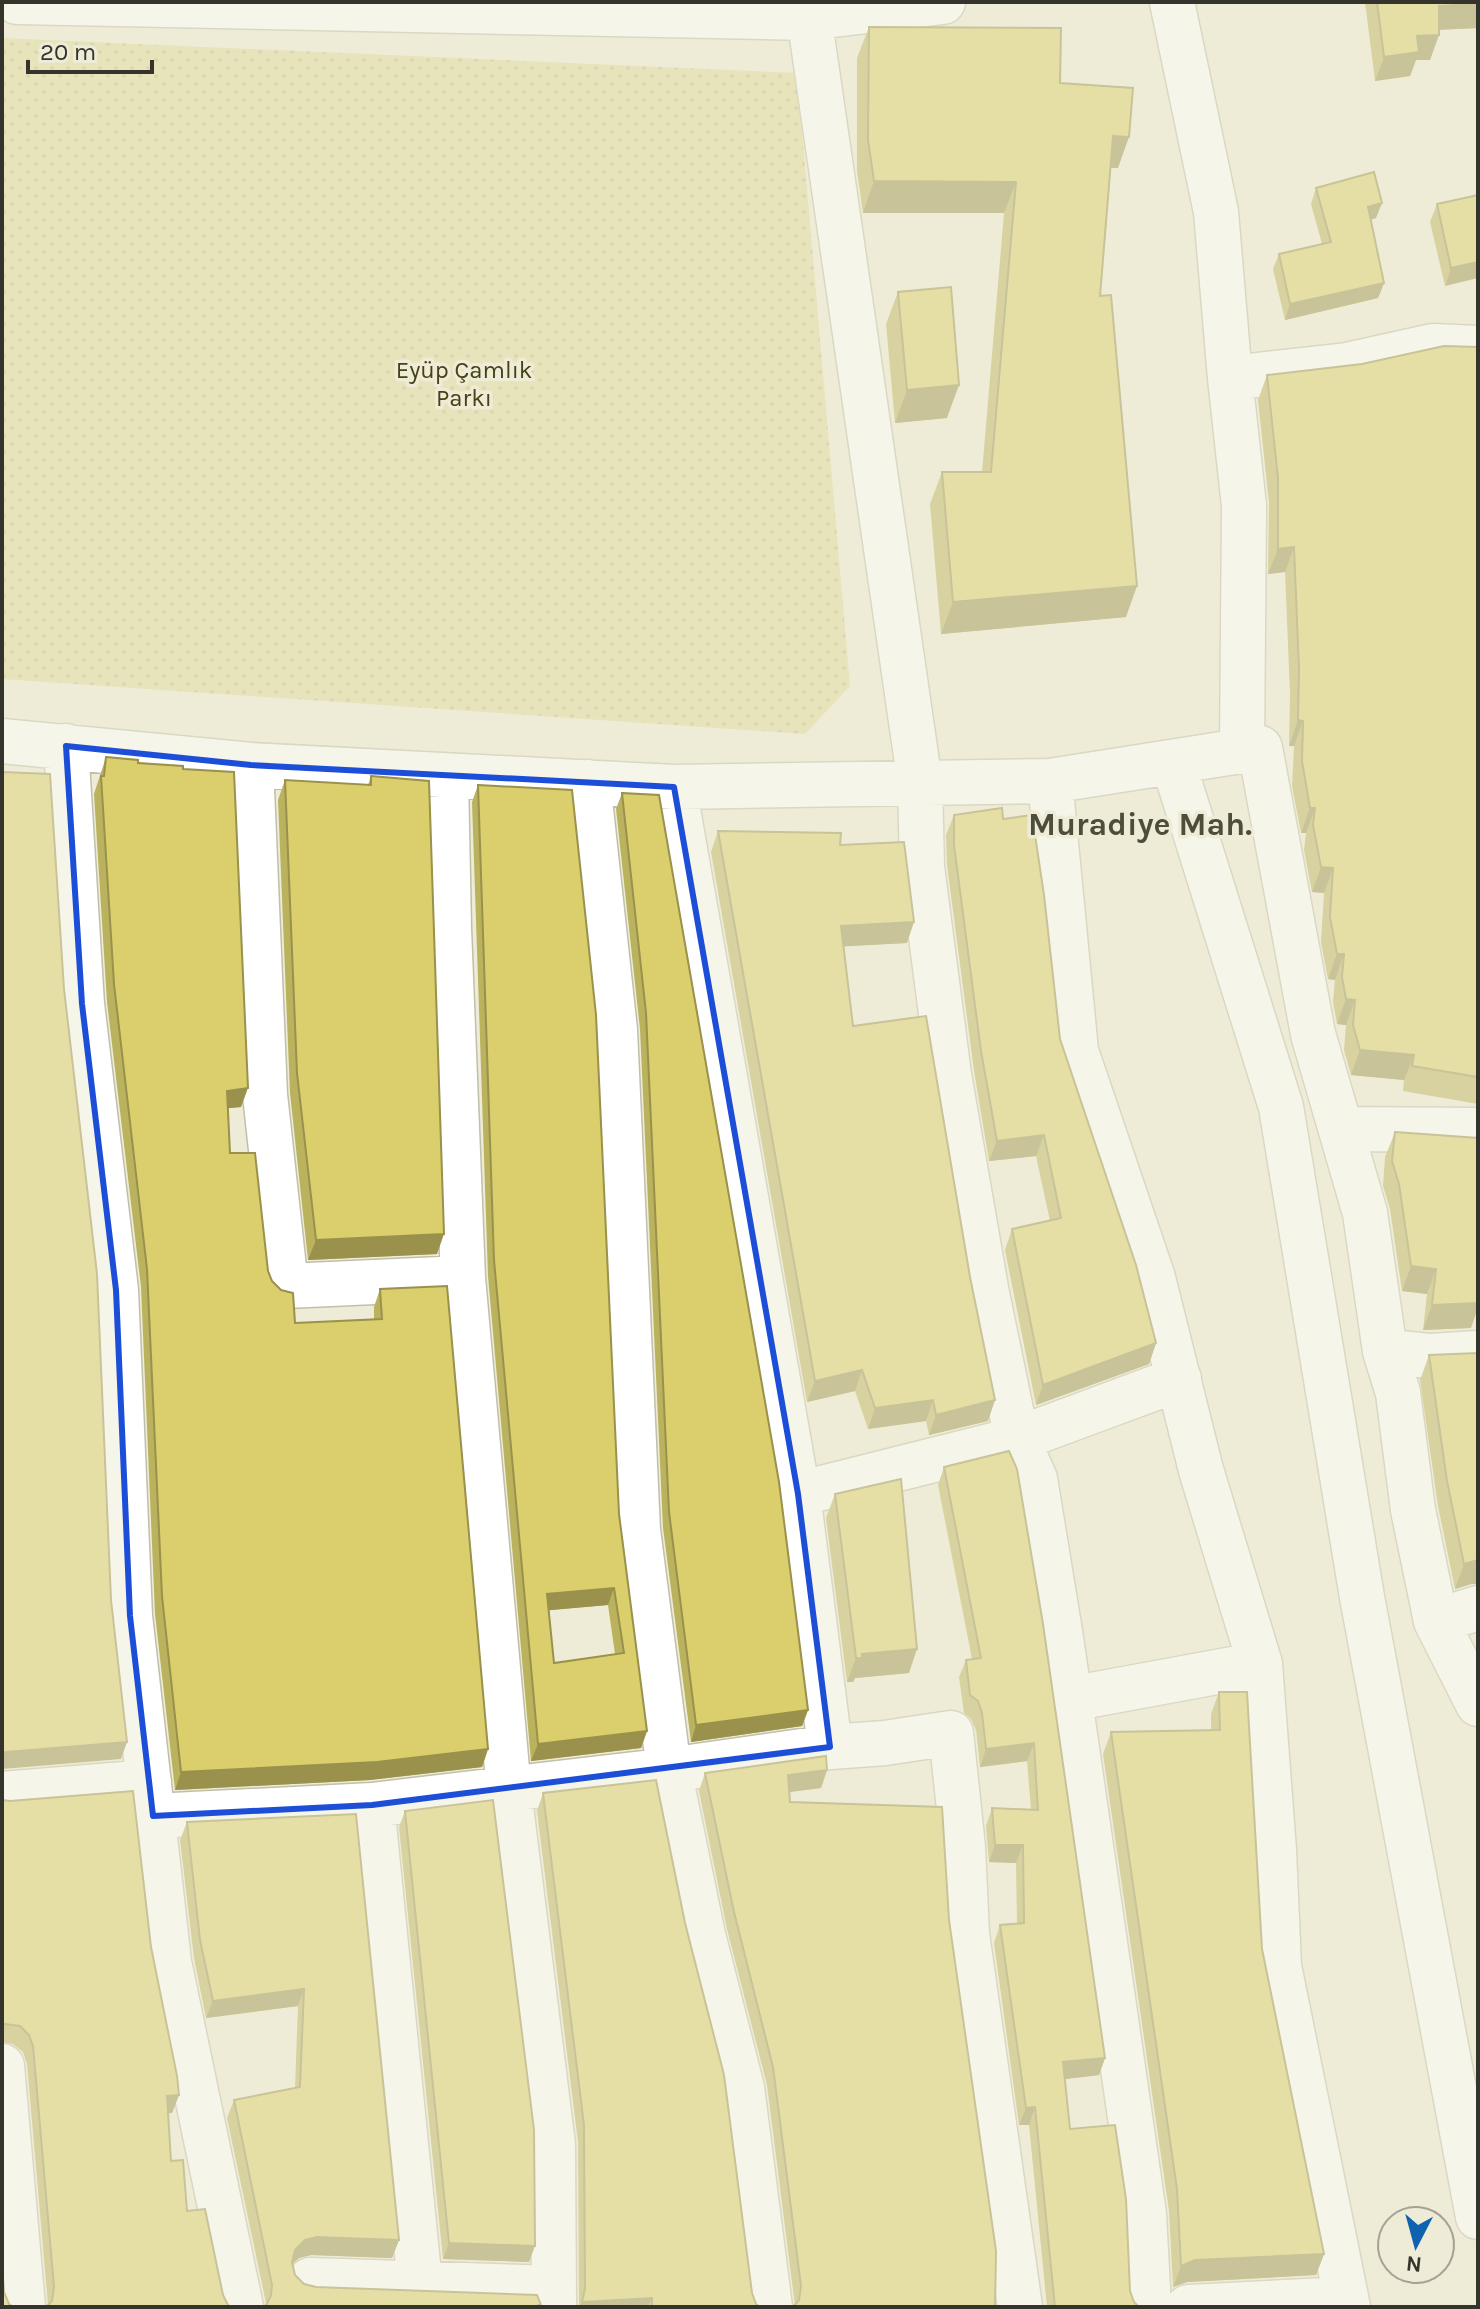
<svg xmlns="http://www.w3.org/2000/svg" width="1480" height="2309" font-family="Karla,sans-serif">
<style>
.park{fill:url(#park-dots)}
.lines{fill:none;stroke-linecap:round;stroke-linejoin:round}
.minor-casing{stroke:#c0bfaa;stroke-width:47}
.minor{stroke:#fff;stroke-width:44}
.wall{fill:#bbb25d;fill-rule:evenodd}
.shaded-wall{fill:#99914c}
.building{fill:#dacf6c;stroke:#99914c;stroke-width:2;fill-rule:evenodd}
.marked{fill:none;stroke:#1d4ed8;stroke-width:6;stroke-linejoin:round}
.labels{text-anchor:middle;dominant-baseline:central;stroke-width:7;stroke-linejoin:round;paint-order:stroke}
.park-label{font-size:24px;fill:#464117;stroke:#eeecd7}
.district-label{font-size:32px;font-weight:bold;fill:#4e4d3b;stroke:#eeecd7}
</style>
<defs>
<pattern id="park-dots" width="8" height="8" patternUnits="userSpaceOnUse" patternTransform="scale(2)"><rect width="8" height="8" fill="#ded797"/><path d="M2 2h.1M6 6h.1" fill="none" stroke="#bfb982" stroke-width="1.8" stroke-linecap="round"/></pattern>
</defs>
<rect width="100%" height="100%" fill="#eeecd7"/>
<!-- park -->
<path class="park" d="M2,38L797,73L850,686L805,734L2,679Z"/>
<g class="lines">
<!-- minor casing -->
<g class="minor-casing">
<path id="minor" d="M17,2L808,18L943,2
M807,2L920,783L922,867L949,1075L987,1294L1017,1439L1035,1479L1061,1638L1144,2214L1149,2307
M1172,2L1216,212L1230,378L1244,506L1242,751
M1230,378L1347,365L1433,346L1478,348
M2,741L251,765L674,787L1050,781L1260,748L1313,1034L1365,1213L1385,1351L1430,1356L1478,1353
M66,746L82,1004L116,1290L130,1616L169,1962L241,2307
M1173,762L1281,1107L1362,1597L1478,2217
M251,765L265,1095L286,1286L463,1278
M446,776L449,928L463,1278L509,1791L553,2145L554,2307
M1050,781L1076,1051L1153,1278L1201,1470L1260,1664L1274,1850L1279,1966L1348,2307
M588,782L615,1030L638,1530L669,1770L703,1935L742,2088L770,2307
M674,787L798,1494L830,1747L885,1743L951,1733L963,1847L967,1934L1020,2307
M1341,1129L1478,1130
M1385,1351L1398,1393L1413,1510L1436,1621L1478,1704
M798,1494L1017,1439L1179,1379
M1436,1621L1478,1608
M1070,1699L1260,1664
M2,1794L149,1782
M372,1805L420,2284
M153,1816L372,1805L669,1770L830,1747
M2,2066L23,2307
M310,2280L554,2288
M1188,2307L1346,2299"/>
</g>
<!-- minor -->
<use href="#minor" class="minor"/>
</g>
<!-- wall -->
<path class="wall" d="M1365,2H1478V28L1439,30L1430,60H1416L1410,76L1375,81Z
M869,27L1060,83L1118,168H1111L1100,296L1126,617L941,634L930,504L942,472H982L1004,213H863L857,171V58Z
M1316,188L1376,218L1370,220L1384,283L1378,298L1285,320L1273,269L1279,254L1322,244L1311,204Z
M1478,195L1445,286L1430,222L1437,204Z
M898,292L947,418L895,423L886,324Z
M1478,347V1104L1403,1091L1404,1080L1351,1075L1344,1050L1346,1025L1337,1024L1333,1002L1335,980L1328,979L1321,942L1324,893L1312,892L1304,850L1306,833H1301L1292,786L1294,746H1289L1290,694L1285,572L1268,574L1269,503L1258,400L1267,375L1362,364Z
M106,757L183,769L241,1107L228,1108L230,1153L272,1281L295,1323L374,1319V1307L380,1289L488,1749L482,1767L370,1780L175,1790L155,1614L141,1287L107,1002L94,794Z
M371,776L437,1254L308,1260L290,1093L278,800L285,780L368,785Z
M478,785L647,1731L641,1748L531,1761L488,1276L472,802ZM608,1605L615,1654L554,1663L549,1610Z
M622,793L808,1710L802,1726L691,1742L663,1528L640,1029L616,809Z
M954,815L1003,819L1060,1039L1156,1343L1149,1364L1036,1405L1005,1250L1012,1229L1050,1221L1036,1156L989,1161L974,1071L947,865L946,835Z
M718,831L840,845L907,943L844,946L853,1026L988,1421L929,1435L926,1421L868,1429L855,1391L807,1402L711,852Z
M1395,1132L1471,1328L1423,1330L1427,1294L1402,1291L1390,1209L1383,1186L1385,1157Z
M1478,1353V1584H1471L1455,1589L1438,1506L1420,1380L1429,1355Z
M1009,1451L1105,2058L1099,2075L1065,2079L1070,2129L1134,2302L1139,2307H1047L1029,2125H1019L994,1943L1000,1925L1017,1923L1016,1863L989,1862L986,1826L992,1808L1031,1810L1027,1761L980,1767L976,1730L971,1719L964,1713L959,1677L966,1660L972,1659L938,1485L944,1467Z
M835,1494L909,1673L855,1678L853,1682H847L826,1518Z
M1219,1692L1262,1949L1324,2254L1316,2275L1187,2282L1173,2287L1169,2211L1103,1754L1111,1732L1211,1730V1714Z
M827,1770L821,1788L789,1792L790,1802L949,1920L995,2307L795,2306L767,2085L727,1929L699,1791L705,1773Z
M543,1793L756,2304L760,2307H579L578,2142L537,1811Z
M2,1800L151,1947L179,2095L172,2113H168L171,2161L187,2211L228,2305H48L27,2064L23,2052L13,2044L2,2042Z
M405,1811L529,2262L443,2259L399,1827Z
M356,1814L399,2240L392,2258L311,2255L299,2258L292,2264L295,2275L304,2284L316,2287L541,2305V2307H265L266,2303L227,2118L234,2100L295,2088L298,2006L206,2018L194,1958L180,1840L187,1822Z"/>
<!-- shaded-wall -->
<path class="shaded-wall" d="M1478,4V28L1430,30L1439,6Z
M1439,35L1430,60H1416L1410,76L1375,81L1384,57L1417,36Z
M1113,136L1129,137L1118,168L1102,167Z
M874,181L1016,182L1004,213H863Z
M1382,203L1376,218L1362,222L1368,207Z
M1478,262V278L1445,286L1451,268Z
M1384,283L1378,298L1285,320L1290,304Z
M959,385L947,418L895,423L907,390Z
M1294,547L1285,572L1268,574L1278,549Z
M1137,586L1126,617L941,634L953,602Z
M1298,720L1303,721L1294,746H1289Z
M1310,808H1315L1306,833H1301Z
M1321,867L1333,868L1324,893L1312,892Z
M914,922L907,943L834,947L841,926Z
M1337,954H1344L1335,980L1328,979Z
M1346,999L1355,1000L1346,1025L1337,1024Z
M1360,1050L1414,1055L1404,1080L1351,1075Z
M248,1088L241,1107L220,1109L227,1091Z
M1044,1135L1036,1156L989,1161L997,1141Z
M444,1234L437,1254L308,1260L316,1240Z
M1411,1266L1436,1269L1427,1294L1402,1291Z
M1478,1303V1308L1471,1328L1423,1330L1432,1305Z
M1156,1343L1149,1364L1036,1405L1043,1385Z
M862,1370L855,1391L807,1402L815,1381Z
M933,1400L926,1421L868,1429L875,1408Z
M995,1400L988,1421L929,1435L936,1415Z
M1478,1560V1584H1471L1455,1589L1464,1564Z
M614,1588L608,1605L541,1611L547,1594Z
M917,1649L909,1673L855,1678L853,1682H847L856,1658L862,1654Z
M808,1710L802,1726L691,1742L696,1725Z
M647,1731L641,1748L531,1761L538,1744Z
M127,1742L121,1759L2,1769V1753L6,1752Z
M1034,1743L1027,1761L980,1767L986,1749Z
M488,1749L482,1767L370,1780L175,1790L181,1772Z
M827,1770L821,1788L782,1793L788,1775Z
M995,1845H1023L1016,1863L989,1862Z
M304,1989L298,2006L206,2018L213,2001Z
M1105,2058L1099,2075L1057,2080L1063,2062Z
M179,2095L172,2113L160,2114L167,2096Z
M1035,2107L1029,2125H1019L1026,2108Z
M317,2237L399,2240L392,2258L311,2255L299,2258L288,2268L295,2250L305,2240Z
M449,2243L535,2246L529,2262L443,2259Z
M1324,2254L1316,2275L1187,2282L1173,2287L1181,2266L1195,2260Z
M652,2298L648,2307H580L582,2302Z"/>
<!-- building -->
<path class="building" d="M1377,2H1478V4L1439,6V35L1417,36L1419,52L1384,57Z
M869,27L1061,28L1060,83L1133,88L1129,137L1113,136L1100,296L1111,295L1137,586L953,602L942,472H991L1016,182L874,181L868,140Z
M1374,172L1382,203L1368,207L1384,283L1290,304L1279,254L1331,242L1316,188Z
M1478,195V262L1451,268L1437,204Z
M951,287L959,385L907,390L898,292Z
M1444,346L1478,347V1077L1412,1066L1414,1055L1360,1050L1353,1025L1355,1000L1346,999L1342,977L1344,954H1337L1330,917L1333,868L1321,867L1313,825L1315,808H1310L1302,761L1303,721L1298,720L1299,669L1294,547L1278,549V478L1267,375L1362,364Z
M106,757L138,760V763L183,766V769L234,772L248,1088L227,1091L230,1153H255L268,1271L272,1281L281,1290L293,1293L295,1323L382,1319L380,1289L447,1286L488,1749L377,1762L181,1772L162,1596L147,1269L114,984L101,776H104Z
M2,772L50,774L64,989L97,1274L111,1600L127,1742L6,1752L2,1753Z
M371,776L429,781L444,1234L316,1240L297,1073L285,780L371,785Z
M478,785L572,790L596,1015L619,1514L647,1731L538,1744L494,1260ZM614,1588L624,1653L554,1663L547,1594Z
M622,793L659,795L779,1482L808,1710L696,1725L669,1512L646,1013Z
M1002,808L1003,819L1032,815L1044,895L1060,1039L1136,1265L1156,1343L1043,1385L1012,1229L1061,1218L1044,1135L997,1141L981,1051L954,845V815Z
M718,831L841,833L840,845L904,842L914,922L841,926L853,1026L926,1016L970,1277L995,1400L936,1415L933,1400L875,1408L862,1370L815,1381Z
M1395,1132L1478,1138V1303L1432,1305L1436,1269L1411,1266L1399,1184L1392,1161Z
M1478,1353V1560L1464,1564L1447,1481L1429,1355Z
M1009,1451L1017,1469L1043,1624L1105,2058L1063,2062L1070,2129L1115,2125L1126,2199L1130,2291L1134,2302L1139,2307H1055L1035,2107L1026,2108L1000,1925L1024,1923L1023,1845H995L992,1808L1038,1810L1034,1743L986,1749L982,1713L978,1701L970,1695L966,1660L981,1658L944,1467Z
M901,1479L917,1649L862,1654V1658H856L835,1494Z
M1219,1692H1247L1262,1949L1324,2254L1195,2260L1181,2266L1177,2189L1111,1732L1220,1730Z
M826,1756L827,1770L788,1775L790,1802L942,1807L949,1920L996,2251L995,2307H793L799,2300L801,2286L773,2067L734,1912L705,1773Z
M656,1780L685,1923L724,2075L752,2293L756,2304L760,2307H652V2298L582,2302L585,2289L584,2125L543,1793Z
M133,1791L151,1947L177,2076L179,2095L167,2096L171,2161L183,2160L187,2211L205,2209L223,2295L228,2305L231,2307H46L52,2301L54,2287L33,2046L29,2035L20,2026L5,2024L2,2025V1800L10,1801Z
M493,1800L534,2130L535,2246L449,2243L405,1811Z
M356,1814L399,2240L317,2237L305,2240L295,2250L292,2262L295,2275L304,2284L316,2287L537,2295L541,2305H538V2307H265L271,2296L272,2285L234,2100L300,2087L304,1989L213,2001L200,1940L187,1822Z
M2,2263L4,2292L9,2304L13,2307H2Z"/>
<!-- marked area -->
<path d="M0 0H1480V2309H0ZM66,746L251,765L674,787L798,1494L830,1747L372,1805L153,1816L130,1616L116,1290L82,1004Z" fill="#eeecd7" fill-opacity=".55" fill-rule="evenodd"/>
<path class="marked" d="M66,746L251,765L674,787L798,1494L830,1747L372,1805L153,1816L130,1616L116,1290L82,1004Z"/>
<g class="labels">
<!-- park labels -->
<g class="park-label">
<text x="464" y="370">Eyüp Çamlık<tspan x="464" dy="28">Parkı</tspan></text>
</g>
<!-- district labels -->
<g class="district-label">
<text x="1140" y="824">Muradiye Mah.</text>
</g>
</g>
<!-- border -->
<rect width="1480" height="2309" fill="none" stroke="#35342c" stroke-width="8"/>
<!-- north arrow -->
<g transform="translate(1416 2245) rotate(186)"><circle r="38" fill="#eeecd7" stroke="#a4a293" stroke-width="2"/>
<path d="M0-6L14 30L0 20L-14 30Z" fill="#1062b0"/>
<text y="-12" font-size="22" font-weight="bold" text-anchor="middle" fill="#35342c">N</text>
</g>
<!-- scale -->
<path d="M28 60v12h124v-12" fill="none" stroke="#35342c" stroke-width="4"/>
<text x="40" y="60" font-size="24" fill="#35342c" stroke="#eeecd7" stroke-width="6" paint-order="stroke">20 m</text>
</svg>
